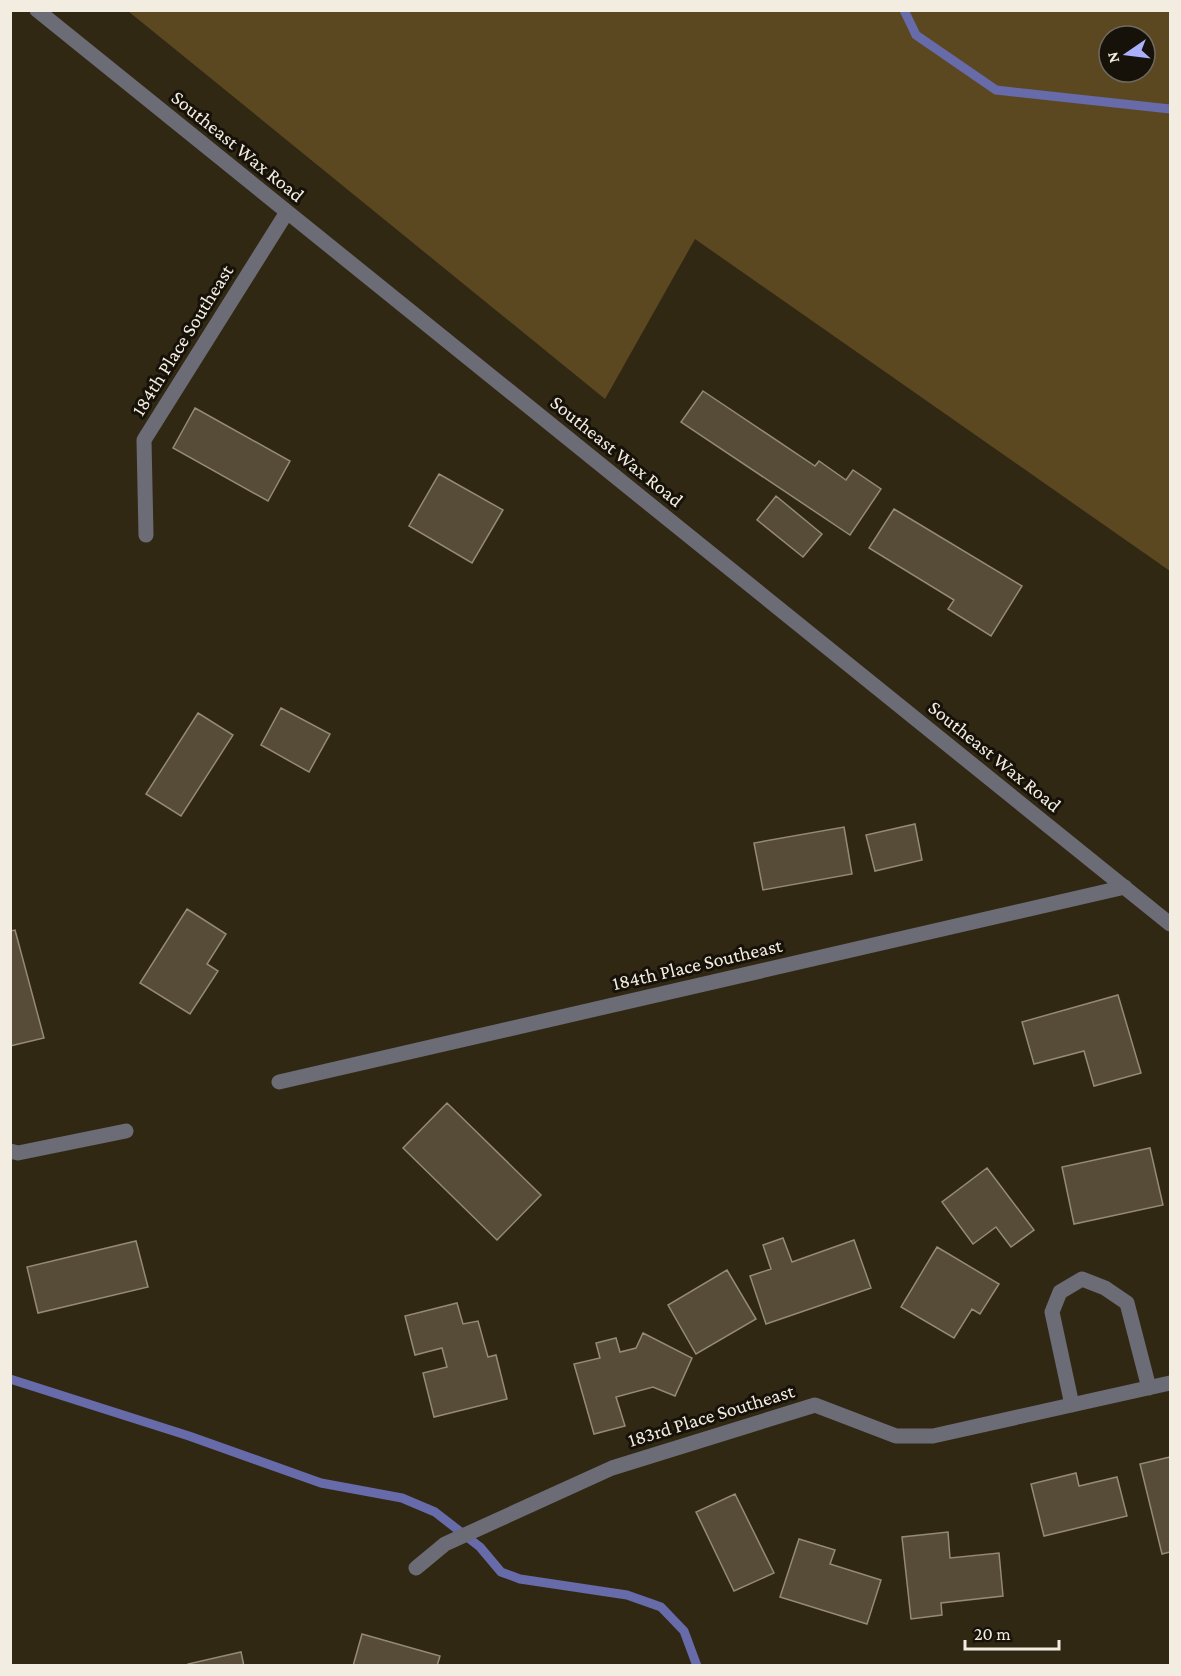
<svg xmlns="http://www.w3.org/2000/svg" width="1181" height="1676" font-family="'Crimson Pro',serif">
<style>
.green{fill:#5b4821;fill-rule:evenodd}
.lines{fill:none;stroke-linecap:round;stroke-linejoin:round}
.stream{stroke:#686baa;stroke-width:9}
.building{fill:#564c37;stroke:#968a74;stroke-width:1.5}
.minor{stroke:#6b6c76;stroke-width:15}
.labels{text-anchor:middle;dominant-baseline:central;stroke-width:6;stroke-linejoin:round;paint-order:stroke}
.street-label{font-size:20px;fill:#f3ede1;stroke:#161109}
</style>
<rect width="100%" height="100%" fill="#312814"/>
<!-- green -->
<path class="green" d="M128,11H1170V571L695,239L605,399ZM1109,36H1145V72H1109Z"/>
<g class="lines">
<!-- stream -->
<path class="stream" d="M904,10L916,35L996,90L1170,109
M10,1379L189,1436L321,1483L402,1498L435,1512L480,1547L501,1572L520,1579L627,1595L661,1607L684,1631L697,1666"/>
</g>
<!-- building -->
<path class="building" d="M703,391L815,466L819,461L846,480L853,470L881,489L850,535L681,422Z
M195,408L290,461L268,501L173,448Z
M439,474L503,510L472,563L409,526Z
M776,496L822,534L803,557L757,520Z
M894,509L1022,586L991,636L948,609L954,600L869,548Z
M281,708L330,734L309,772L261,745Z
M198,713L233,735L181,816L146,794Z
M915,824L922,860L875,871L866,835Z
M844,827L852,874L763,890L754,843Z
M187,909L226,934L207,964L218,971L190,1014L140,983Z
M15,930L44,1038L10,1046V931Z
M1118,995L1141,1073L1094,1086L1084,1051L1034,1064L1022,1022Z
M447,1103L541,1195L497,1240L403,1148Z
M1150,1148L1163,1205L1074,1224L1062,1167Z
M987,1168L1034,1230L1011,1247L996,1227L973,1244L942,1202Z
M783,1238L792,1262L854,1240L871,1288L766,1324L750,1276L771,1269L763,1245Z
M136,1241L148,1287L38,1313L27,1267Z
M937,1247L999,1284L980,1314L972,1309L954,1338L901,1307Z
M727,1270L756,1319L696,1354L668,1305Z
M457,1303L463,1324L478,1321L488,1357L496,1355L507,1399L434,1417L423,1373L447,1367L442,1348L415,1355L405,1316Z
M643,1333L692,1358L675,1396L653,1387L616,1397L625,1426L594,1434L574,1364L600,1358L596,1343L616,1338L620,1352L636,1348Z
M1170,1457V1552L1162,1554L1140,1464Z
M1076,1473L1079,1486L1117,1477L1127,1516L1044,1536L1031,1484Z
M735,1494L774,1573L734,1591L696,1512Z
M948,1532L950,1558L999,1553L1003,1596L941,1603L942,1615L911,1619L902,1537Z
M799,1539L835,1550L830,1564L881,1580L867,1624L780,1597Z
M362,1634L440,1656L437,1666H353Z
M241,1652L244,1666H188V1664Z"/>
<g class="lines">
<!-- minor -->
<path class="minor" d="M37,10L1170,924
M146,535L144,440L287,212
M279,1082L1125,887
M10,1151L18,1153L126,1131
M1072,1405L1052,1312L1060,1292L1082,1279L1105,1288L1127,1303L1149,1388
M416,1568L445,1544L612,1468L815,1405L896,1436H933L1170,1383"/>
</g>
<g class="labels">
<!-- street labels -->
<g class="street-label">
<text transform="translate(238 146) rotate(39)">Southeast Wax Road</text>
<text transform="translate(182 340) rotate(-58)">184th Place Southeast</text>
<text transform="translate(617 451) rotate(39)">Southeast Wax Road</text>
<text transform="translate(995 756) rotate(39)">Southeast Wax Road</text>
<text transform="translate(697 964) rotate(-13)">184th Place Southeast</text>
<text transform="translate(711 1415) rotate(-17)">183rd Place Southeast</text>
</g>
</g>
<!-- border -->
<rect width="1181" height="1676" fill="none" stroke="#f3ede1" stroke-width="24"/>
<!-- north arrow -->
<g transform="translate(1127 54) rotate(256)"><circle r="28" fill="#161109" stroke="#6e695f" stroke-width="1.5"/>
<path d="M0-4.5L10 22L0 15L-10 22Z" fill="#aab0fb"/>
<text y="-9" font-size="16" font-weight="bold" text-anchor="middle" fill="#f3ede1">N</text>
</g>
<!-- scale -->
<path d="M965 1640v9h94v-9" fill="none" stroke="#f3ede1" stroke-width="3"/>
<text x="974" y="1640" font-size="18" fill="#f3ede1" stroke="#161109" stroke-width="4.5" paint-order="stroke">20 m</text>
</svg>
